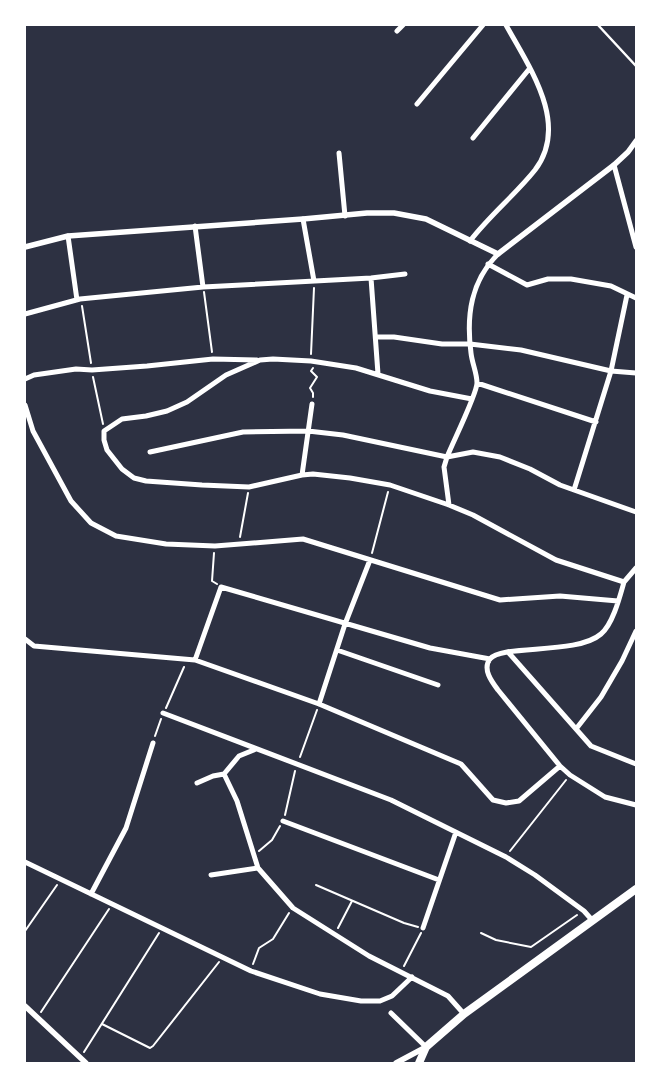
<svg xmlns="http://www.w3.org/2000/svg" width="661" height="1088" font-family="Raleway,sans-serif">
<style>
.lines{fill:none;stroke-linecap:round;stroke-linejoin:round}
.path{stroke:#fff;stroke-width:2}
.service{stroke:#fff;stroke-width:2.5}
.minor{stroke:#fff;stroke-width:5}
.tertiary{stroke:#fff;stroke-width:5.5}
.primary{stroke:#fff;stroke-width:8}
</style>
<rect width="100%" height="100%" fill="#2d3142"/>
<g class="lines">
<!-- path -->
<path class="path" d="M204,292L212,352
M82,306L91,363
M311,354L314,288
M313,368L311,371L317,377L310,388L313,393V397
M93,377L103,424
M240,537L248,493
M214,553L212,581L217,584
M372,553L388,492
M166,708L184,667
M155,736L161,719
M300,757L317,710
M285,815L295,771
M259,851L272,840L280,826
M510,851L566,780
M316,885L404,923L418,927
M338,928L352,901
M25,931L57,885
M481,933L496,940L531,947L577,915
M253,964L259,948L273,939L289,913
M404,966L421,933
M41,1012L109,909
M102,1024L150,1048L153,1046L219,962
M84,1052L159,933"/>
<!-- service -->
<path class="service" d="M598,25L636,66"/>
<!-- minor -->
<path class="minor" d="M397,31L403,25
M417,104L483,25
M473,138L530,68
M339,153L345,216
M614,165L636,247
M303,219L314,281
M195,226L203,287
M68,236L77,300
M470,241C490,215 515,195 535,170C570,124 529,67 506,25
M488,264L527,285L548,279H571L611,286L636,298
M371,278L378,374
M25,314L80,299L203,287L371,278L405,274
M377,337H394L442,344H470L521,350L611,371L636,373
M25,379L34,375L76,369L92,370L147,366L213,359L257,360
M477,383L596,422
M472,399L430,391L356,368L311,361L273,359L260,360L226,375L187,402L167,411L146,416L122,419L104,431V440L107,450L122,469L134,478L146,481L202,485L249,487L302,475L313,474L350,478L390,485L449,505L473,515L556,560L624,582C620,596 613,624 601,634C577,655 502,644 490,659C482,669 492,682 498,690L560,766L570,775L605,797L636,805
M25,405L33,431L71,501L91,523L116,536L166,544L215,546L303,539L500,600L560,596L618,601
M150,452L243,432L308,431L343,435L447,457L473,452L500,457L530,469L560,485L636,512
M302,475L312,404
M574,490L611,371L627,295
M449,505L444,467L447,457C452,444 477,394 477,383C477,373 472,363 471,353C466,315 471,281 498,254
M624,582L636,568
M25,639L34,646L195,660L319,704L461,764L493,800L506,803L519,801L560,766
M337,650L438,685
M508,652L591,746L636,764
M195,660L221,587L430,648L490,659
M319,704L345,624L370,560
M163,713L391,800L506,857L535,875L584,911L592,920
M576,729L601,697L622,661L636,631
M224,774L237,801L258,868L293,908L369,956L448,996L464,1014
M224,774L239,756L256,749
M197,783L213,776L224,774
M283,821L439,880
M25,862L251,971L320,994L361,1001H380L392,996L412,977
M211,875L258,868
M91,894L126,828L153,743
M423,928L456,832
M391,1013L426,1047"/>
<!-- tertiary -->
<path class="tertiary" d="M25,247L68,236L303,219L367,213H394L426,219L498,254L614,165L628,152L636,141
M25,1006L86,1063
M396,1063L426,1047"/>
<!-- primary -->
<path class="primary" d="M419,1063L426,1047L464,1014L636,889"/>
</g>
<!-- border -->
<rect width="661" height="1088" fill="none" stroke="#ffffff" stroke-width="52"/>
</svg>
